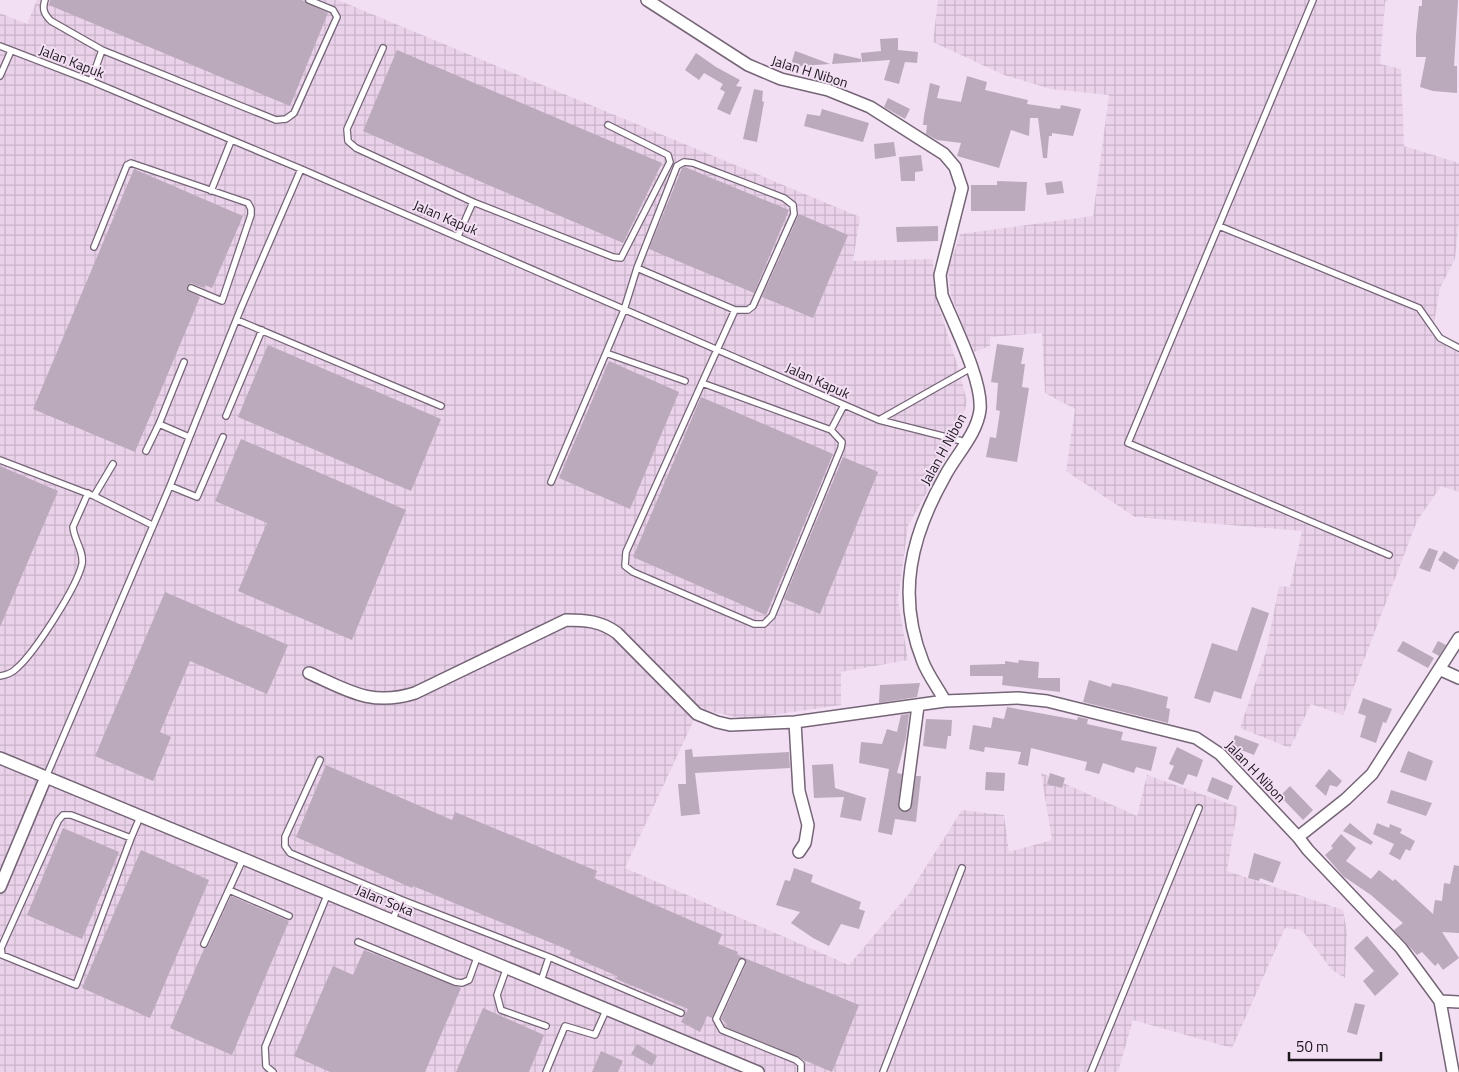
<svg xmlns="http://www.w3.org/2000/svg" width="1459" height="1072" font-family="'Titillium Web',sans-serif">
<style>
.industrial{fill:url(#industrial-grid)}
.building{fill:#bba9bc}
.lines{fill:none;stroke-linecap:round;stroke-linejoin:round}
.service-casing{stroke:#756576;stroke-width:8}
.minor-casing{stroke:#756576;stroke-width:14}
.service{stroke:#fff;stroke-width:5.5}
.minor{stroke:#fff;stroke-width:11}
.labels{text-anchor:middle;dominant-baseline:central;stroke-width:4;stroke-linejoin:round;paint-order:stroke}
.street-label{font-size:14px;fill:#1d161d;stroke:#f2dff3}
</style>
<defs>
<pattern id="industrial-grid" width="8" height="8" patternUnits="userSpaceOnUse" patternTransform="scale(1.25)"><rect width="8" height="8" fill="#ead2eb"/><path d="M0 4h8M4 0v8" fill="none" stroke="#c8b4c9"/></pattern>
</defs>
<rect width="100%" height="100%" fill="#f2dff3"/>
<!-- industrial -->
<path class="industrial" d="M37,0H338L860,217L853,261L933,259L934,292L959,370L967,402L956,440L908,526L898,600L908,660L841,672V705L745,719L699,709L625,868L849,965L908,895L962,810L1004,815L1009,852L1052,840L1041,773L1137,816L1147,775L1238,807L1227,871L1343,910L1347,932L1345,978L1331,969L1302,930L1285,928L1232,1048L1133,1020L1118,1072H0V13L27,24Z
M938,0H1390L1385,2L1380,64L1401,69L1404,146L1459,163V219L1455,259L1440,288L1432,335L1459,353V492L1441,486L1417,521L1343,715L1311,704L1290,748L1240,728L1266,652L1279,586L1290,587L1302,531L1135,517L1066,471L1075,409L1045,393L1042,333L990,337V346L974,352L951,296L948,271L960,234L1093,216L1109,95L1051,89L1004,75L933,42Z"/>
<!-- building -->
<path class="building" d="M50,0H302L328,13L290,106L49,5Z
M1422,0H1458L1454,66H1457V93L1433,91L1420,87L1426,57H1416V35L1419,6H1422Z
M898,38V50L918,52L917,63L905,62L899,84L884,80L890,60L862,62L861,53L881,51L880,39Z
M397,50L662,163L623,243L363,131Z
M795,51L801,53L830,64L801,66L799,71L790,68Z
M696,53L716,67L740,80L736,86L742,87L730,115L717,109L725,92L720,89L723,84L704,73L699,80L685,70Z
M834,53L861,59V62L832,64Z
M967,76L987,82L985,90L1028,100L1027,104L1060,109L1061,105L1081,109L1073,136L1052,133V136H1049L1047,158H1043L1038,118H1030L1029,136L1011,130L999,168L957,156L961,143L937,140L926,134L927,125H923L924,116L930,83L940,86L937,98L961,102Z
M754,89L763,91L762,101L764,102L757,142L743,139Z
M888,98L910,109L905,119L884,107Z
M822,109L869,123L863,142L804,126L807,114L820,116Z
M894,142L896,156L875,159L874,144Z
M921,155L923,171L915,172V181H901L899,157Z
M685,167L789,210L754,293L649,249L682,168Z
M134,169L243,216L212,288L205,285L204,288L191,283L187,286L188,291L200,297L135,452L33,409Z
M997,181L1027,182L1025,211H971V185H997Z
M1062,181L1064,193L1047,195L1045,183Z
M799,214L848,235L813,318L762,297Z
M938,226V241L897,242L896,227Z
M997,344L1024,348L1021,364H1025L1022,387L1029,388L1017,462L986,457L990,437L996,438L1000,411L996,410L998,383L991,382Z
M268,345L441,419L411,491L238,417Z
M609,361L679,392L630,509L559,478Z
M701,397L833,454L766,615L633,557Z
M241,439L406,510L352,640L238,591L267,523L215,501Z
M843,457L878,472L820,614L784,599Z
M0,466L58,491L0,627Z
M1429,548L1438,551L1430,572L1419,568Z
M1444,551L1459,560L1454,570L1438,560Z
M165,592L288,645L267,694L190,661L160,732L171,737L153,781L95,756Z
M1252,607L1269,613L1241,699L1214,691L1210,703L1194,698L1212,643L1237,651Z
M1403,641L1434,658L1428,668L1397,651Z
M1438,641L1446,645L1439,656L1432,652Z
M1019,660L1039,662L1038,678H1060V692L1002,685L1003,676H970V665L1005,664V661L1018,663Z
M1089,680L1111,687L1112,683L1127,686L1168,697L1166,708L1170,709L1168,723L1083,702Z
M920,683L917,697L879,703L880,685Z
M1363,698L1392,709L1386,723L1383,722L1376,743L1360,737L1366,716L1358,713Z
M1007,707L1077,720L1078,717L1088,719L1087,724L1123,732L1121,740L1157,747L1151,771L1136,767L1134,773L1103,763L1099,774L1085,770L1087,762L1031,748L1028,766L1018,764L1021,752L985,747L984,752L969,749L973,725L991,728L993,717L1004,719Z
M909,714L906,738L897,773L902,774L898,805L901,811L911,810L916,776H921L916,822L895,819L892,835L878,832L889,769L859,763L861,742L882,744L887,729L897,732L901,715Z
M926,719L952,720L951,736H948L946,749L923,746Z
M1235,735L1259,744L1254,755L1231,746Z
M1177,747L1203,760L1197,777L1188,774L1183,785L1168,779L1174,766L1169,764Z
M692,749L693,757L789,752L790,768L695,773L700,814L681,816L678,784H686L685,750Z
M1408,751L1433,761L1426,781L1400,772Z
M833,764L835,788L866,798L861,821L840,817L844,797L814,798L812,765Z
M326,765L452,820L455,812L597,871L594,878L722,934L718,944L738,952L737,955L859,1005L832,1072L726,1027L727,1024L721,1019L746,964L743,958L738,960L712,1018L707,1016L700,1032L681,1022L688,1009L616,979L617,976L569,955L571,951L413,886L412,888L296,837Z
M1329,769L1342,781L1337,787L1330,785L1326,796L1315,786Z
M986,772L1005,773L1004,791L985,790Z
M1050,773L1065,778L1062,788L1047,784Z
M1212,777L1233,786L1228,800L1207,791Z
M1290,786L1313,810L1303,820L1280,796Z
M1391,790L1432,803L1426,816L1387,803Z
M1350,823L1373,842L1371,845L1343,831Z
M1377,823L1389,828L1390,824L1402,829L1400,833L1415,841L1410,851L1406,849L1400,860L1389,854L1394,844L1373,834Z
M63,828L119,852L82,939L27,915Z
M1341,834L1356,848L1346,861L1371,879L1379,870L1393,881L1395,879L1433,914L1435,900L1442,901L1444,883L1450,884L1454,865L1459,866V933L1442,932L1459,958L1443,970L1438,963L1435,966L1422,952L1417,955L1394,930L1403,923L1371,895L1343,876L1325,855L1333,848L1331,846Z
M141,850L209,880L150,1018L82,988Z
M1254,853L1281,862L1273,883L1260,878L1259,881L1248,878Z
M794,868L813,875L811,882L861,902L859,909L865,911L859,929L841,924L829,946L813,938L791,923L800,912L776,905L785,880L790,881Z
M231,896L289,921L232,1055L170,1028L204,949L208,946Z
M1367,936L1399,974L1375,996L1363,981L1374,971L1354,948Z
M364,950L461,988L425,1072H330L294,1056L333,966L353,975Z
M1355,1003L1365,1005L1357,1035L1347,1032Z
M483,1008L544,1035L529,1072H456Z
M637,1044L657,1056L652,1066L631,1054Z
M601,1051L623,1061L618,1072H592Z"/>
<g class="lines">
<!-- service casing -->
<g class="service-casing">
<path id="service" d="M45,0C42,9 44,14 51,21L102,50
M1313,0L1128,443L1389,555
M0,46L91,81L301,169L879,420L971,368
M383,48L347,129L348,141L356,148L473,202
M0,76L11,51
M91,81L102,50L276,120L286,119L294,113L337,17L333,10L309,0
M211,191L231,141
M1219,226L1419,308L1440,338L1459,348
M458,236L473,202L613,257L621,258L670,162L668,155L608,125
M94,247L127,165L131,163L248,203L251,209V215L222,301L191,288
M637,268L735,310L702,383
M237,320L441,406
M685,381L606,353L624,310L637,268L677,166L684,162L693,163L784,198L793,205L794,214L753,306L748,310H735
M226,416L262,330
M879,420L966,442
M159,424L184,362
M831,430L842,442L841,448L772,616L764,624H754L633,572L625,566L626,552L702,383L831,430L844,405
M146,451L159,424L189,437
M0,460L94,496L113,464
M551,482L606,353
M170,486L197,497L223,437
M94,496L152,525
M0,676C7,675 12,673 17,668C35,652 77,587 82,564C84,551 74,540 73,527L88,493
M320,760L285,837V846L290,853L402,900L549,957
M46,777L170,486L241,308L301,169
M131,838L76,985L2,955L1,948L58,821L63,815H71L131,838L140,817
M229,890L289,916
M392,920L402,900
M358,942L455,982L462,983L469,980L478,955
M204,944L243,859
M742,962L716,1019L722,1030L796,1060L801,1064V1072
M507,967L497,995L501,1010L546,1026
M541,981L549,957L681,1013
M273,1072L266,1066L265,1047L328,893
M546,1072L565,1026L595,1035L607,1008
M883,1072L962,868
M1091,1072L1199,808"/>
</g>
<!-- minor casing -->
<g class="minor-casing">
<path id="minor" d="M647,0L748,65L781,79L828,90L870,107L944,154L955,167L962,188L940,275L942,295C953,323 983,381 980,410C977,434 956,455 945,476C911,536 896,595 923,662C928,675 938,688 945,701L1018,698L1047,701L1196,738L1220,754L1298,837
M1439,669L1459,678
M309,673C347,690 371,707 415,693L566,620C585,620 601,621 617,633L697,714L717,722L730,725L795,722L945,701
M795,722L799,791L808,825L805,843L799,852
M0,758L758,1072
M905,805L918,706
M0,887L46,777
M1440,1001L1459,1002
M1453,1072L1440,1001L1401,948L1308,850L1298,837L1346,799L1372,774L1459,638"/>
</g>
<!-- service -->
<use href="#service" class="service"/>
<!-- minor -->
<use href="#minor" class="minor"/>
</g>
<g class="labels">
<!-- street labels -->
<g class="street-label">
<text transform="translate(72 61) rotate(21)">Jalan Kapuk</text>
<text transform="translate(810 71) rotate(17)">Jalan H Nibon</text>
<text transform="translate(446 217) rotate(23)">Jalan Kapuk</text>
<text transform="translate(818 380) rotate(24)">Jalan Kapuk</text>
<text transform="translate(943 449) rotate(-61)">Jalan H Nibon</text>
<text transform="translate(1256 771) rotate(46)">Jalan H Nibon</text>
<text transform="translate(385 900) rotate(22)">Jalan Soka</text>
</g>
</g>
<!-- scale -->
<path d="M1289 1052v8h92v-8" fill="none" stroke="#1d161d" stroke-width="2.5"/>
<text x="1296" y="1052" font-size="15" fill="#1d161d" stroke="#f2dff3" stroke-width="4" paint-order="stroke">50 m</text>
</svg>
